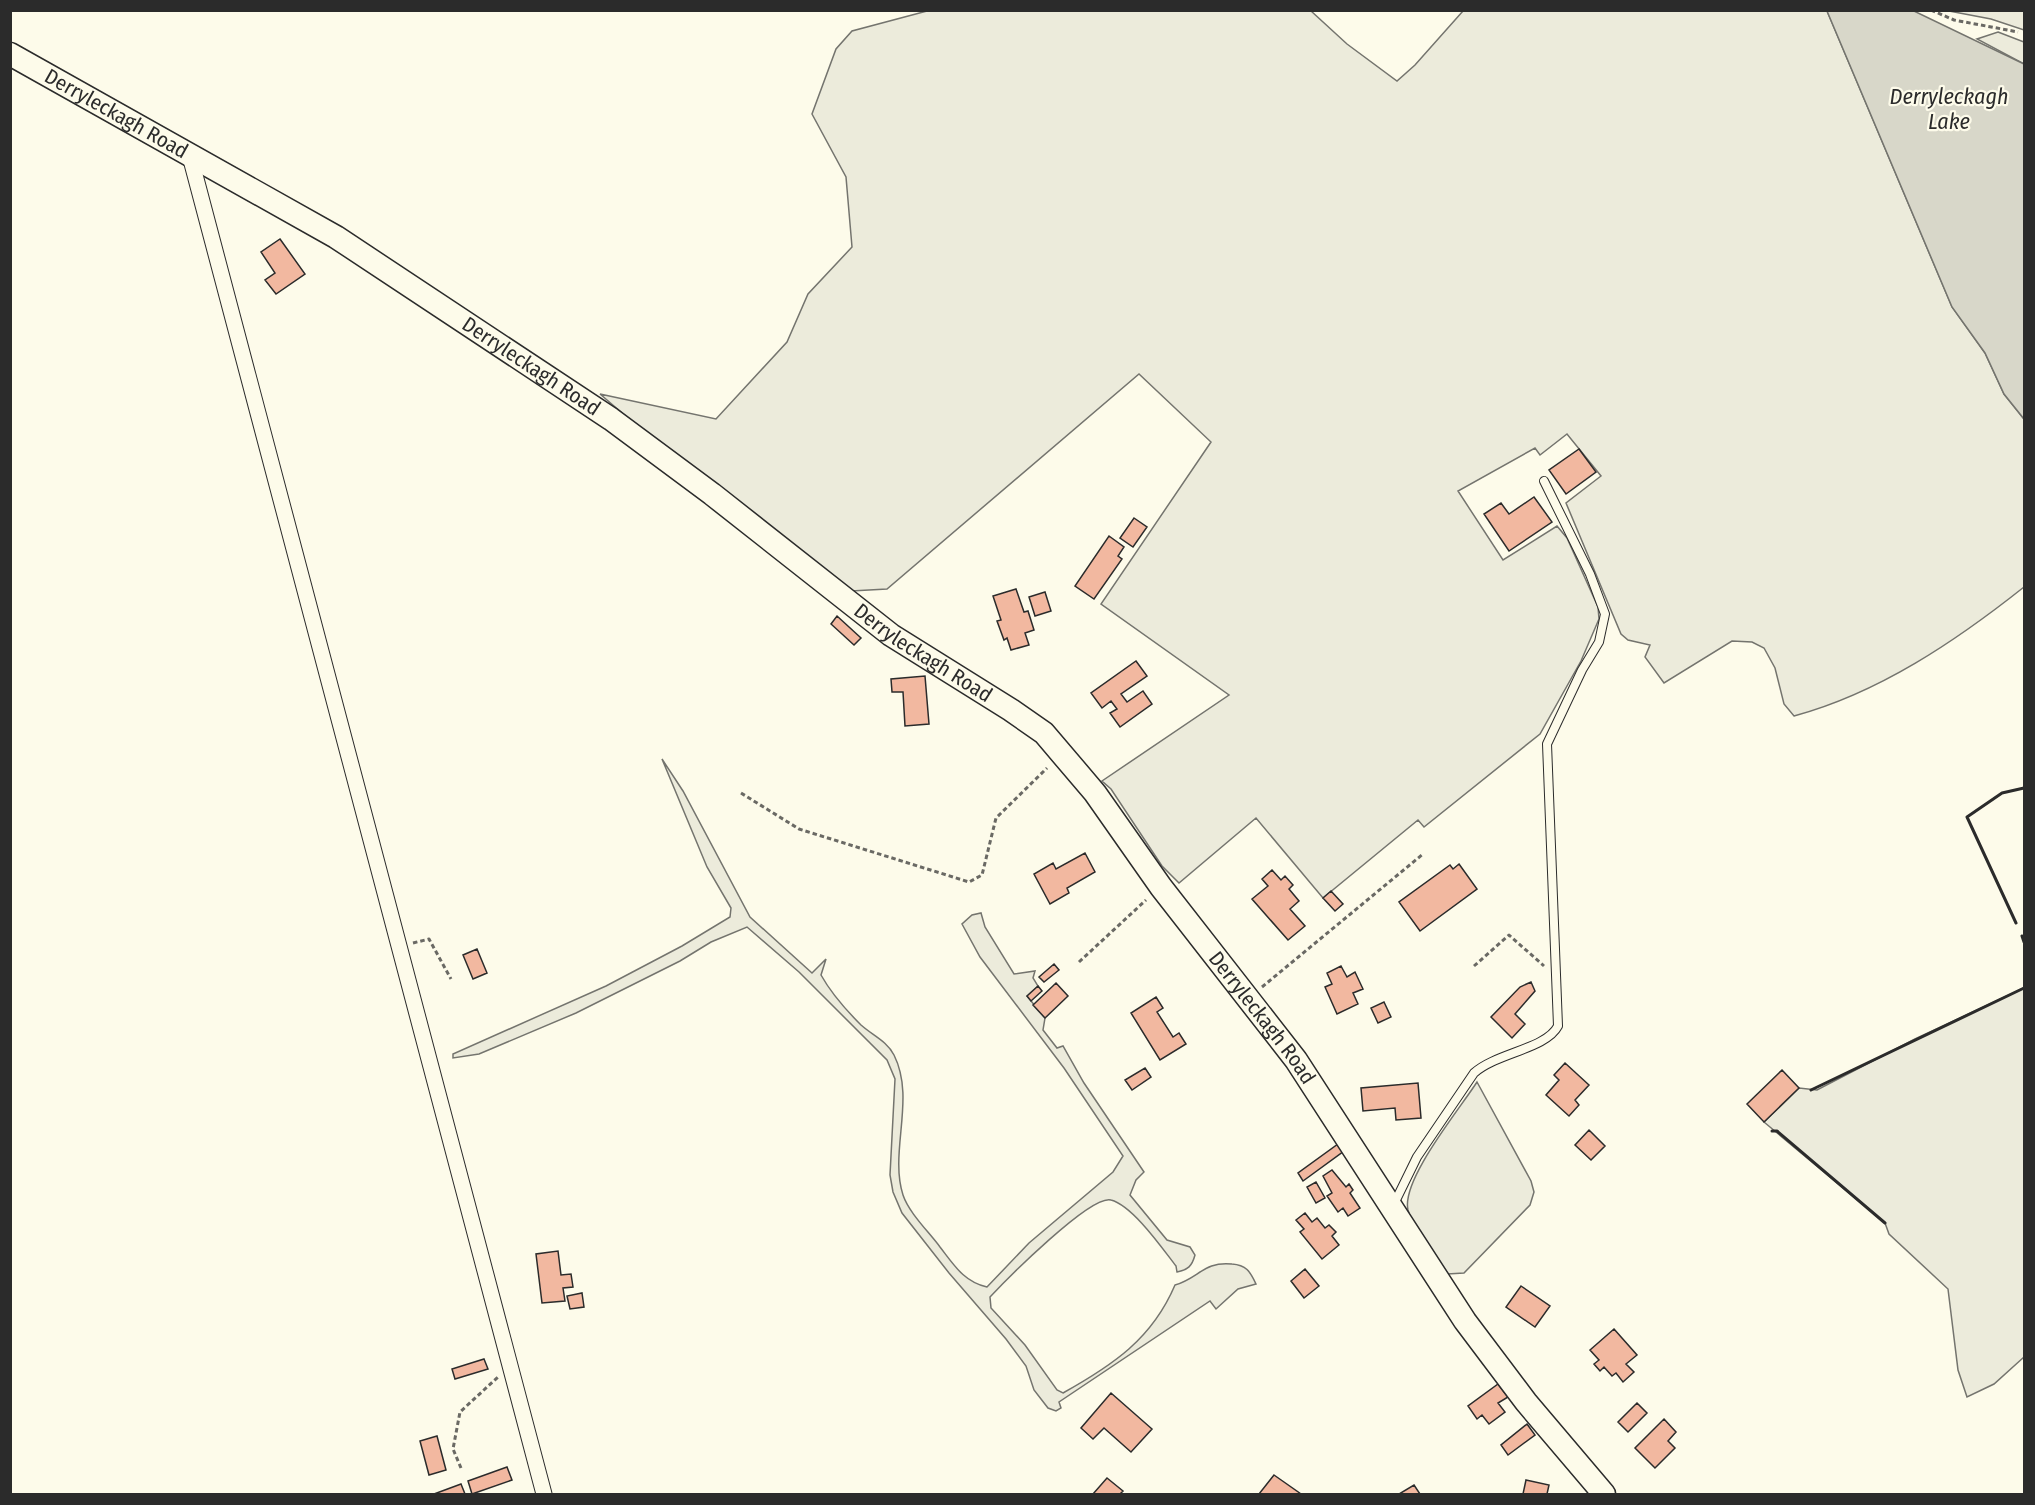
<svg xmlns="http://www.w3.org/2000/svg" width="2035" height="1505" font-family="'Fira Sans Condensed',sans-serif">
<style>
.green{fill:#ecebdb;stroke:#74746e;stroke-width:1.5}
.water{fill:#d8d7c9;stroke:#74746e;stroke-width:1.5}
.building{fill:#f2b8a0;stroke:#2b2b2b;stroke-width:1.5}
.lines{fill:none;stroke-linecap:round;stroke-linejoin:round}
.lane-casing{stroke:#2b2b2b;stroke-width:10}
.street-casing{stroke:#2b2b2b;stroke-width:17}
.secondary-casing{stroke:#2b2b2b;stroke-width:25}
.path{stroke:#6a6964;stroke-width:3;stroke-dasharray:4.5 3;stroke-linecap:butt}
.lane{stroke:#fdfbea;stroke-width:8}
.street{stroke:#fdfbea;stroke-width:15}
.secondary{stroke:#fdfbea;stroke-width:22}
.wall{stroke:#2b2b2b;stroke-width:3}
.labels{text-anchor:middle;dominant-baseline:central;stroke-width:4.5;stroke-linejoin:round;paint-order:stroke}
.street-label{font-size:21px;fill:#2b2b2b;stroke:#fdfbea}
.water-label{font-size:22px;font-style:italic;fill:#2b2b2b;stroke:#fdfbea}
</style>
<rect width="100%" height="100%" fill="#fdfbea"/>
<!-- green -->
<path class="green" d="M927,11H1311L1347,44L1397,81L1415,65L1463,11H1827L1952,307L1985,353L2004,394L2024,419V587C1956,641 1879,693 1794,716L1784,704L1775,668L1764,648L1752,642L1732,641L1664,683L1645,657L1650,645L1628,640L1621,634L1566,503L1601,476L1567,434L1540,455L1535,448L1458,491L1503,560L1557,526L1567,538L1598,607L1599,619L1581,661L1540,734L1424,827L1418,820L1323,898L1256,818L1179,883L1162,866L1111,789L1102,781L1229,695L1101,604L1211,442L1139,374L887,589L851,591L642,430L600,394L716,419L787,342L808,294L852,247L846,177L812,114L836,49L852,31Z
M1949,11H2024V30L1991,19Z
M1998,32L2024,42V64L1977,39Z
M662,759L683,791L750,917L812,973L826,959L821,975C831,993 846,1010 861,1025C872,1035 887,1041 894,1055C916,1099 889,1151 903,1195C909,1213 929,1232 940,1247C954,1265 964,1282 987,1287L1029,1243L1113,1172L1123,1156L1064,1068L980,957L962,924L972,915L981,913L985,927L1014,974L1035,971L1033,978L1038,986L1027,996L1045,1018L1043,1030L1057,1048L1063,1046L1084,1083L1144,1172L1136,1180L1130,1195L1167,1240L1190,1247L1195,1255C1192,1266 1188,1270 1177,1272L1176,1266C1162,1248 1133,1206 1111,1200C1091,1194 1006,1280 990,1297L991,1308L1025,1345L1057,1390L1063,1393C1113,1365 1152,1339 1175,1285C1199,1278 1204,1261 1232,1264C1246,1265 1250,1271 1256,1284L1238,1289L1216,1309L1210,1301L1059,1402L1061,1408L1056,1411L1048,1408L1034,1390L1026,1366L1006,1339L949,1273L902,1213L893,1192L890,1175L895,1079L887,1060L799,972L747,927L711,942L680,961L576,1013L479,1054L453,1058V1054L606,986L682,946L730,917L731,908L707,867Z
M2024,988V1357L1994,1384L1967,1397L1958,1370L1948,1289L1889,1234L1885,1223L1764,1122L1799,1088L1817,1090L1915,1039Z
M1477,1082L1531,1181L1534,1192L1530,1205L1464,1273L1447,1274C1434,1255 1414,1233 1408,1210C1401,1180 1459,1110 1477,1082Z"/>
<!-- water -->
<path class="water" d="M1827,11H1914L2024,64V419L2004,394L1985,353L1952,307Z"/>
<!-- building -->
<path class="building" d="M280,239L305,274L276,294L265,280L275,273L261,252Z
M1579,449L1596,472L1566,494L1549,470Z
M1534,497L1552,522L1509,551L1484,514L1501,503L1509,514Z
M1134,518L1147,527L1133,547L1120,538Z
M1109,536L1124,547L1118,556L1122,559L1094,599L1075,586Z
M1016,589L1024,612L1028,611L1034,630L1025,633L1029,645L1011,650L1007,638L1004,640L997,621L1001,620L993,596Z
M1045,592L1051,611L1035,616L1029,597Z
M837,616L861,638L854,645L831,624Z
M1136,661L1147,676L1121,694L1127,702L1143,691L1152,704L1120,727L1110,713L1117,709L1111,701L1102,708L1091,693Z
M925,676L929,724L905,726L903,692H892L891,679Z
M1085,853L1095,872L1067,888L1069,893L1050,904L1034,874L1053,863L1056,869Z
M1459,864L1477,889L1420,931L1399,902L1450,865L1453,869Z
M1272,870L1281,880L1285,876L1293,885L1289,889L1299,901L1290,909L1305,926L1288,940L1252,899L1268,886L1262,879Z
M1331,891L1343,904L1335,911L1323,898Z
M477,949L487,973L473,979L463,955Z
M1054,964L1059,970L1044,982L1039,977Z
M1341,966L1347,977L1355,972L1363,989L1353,993L1358,1004L1337,1014L1325,987L1332,984L1327,973Z
M1531,982L1535,991L1515,1014L1525,1024L1512,1038L1491,1017L1520,987Z
M1056,983L1068,996L1045,1018L1033,1005Z
M1038,986L1042,991L1031,1001L1027,996Z
M1156,997L1163,1008L1157,1012L1173,1037L1179,1033L1186,1044L1160,1060L1131,1013Z
M1384,1002L1391,1017L1378,1023L1371,1008Z
M1565,1063L1589,1085L1575,1100L1579,1105L1569,1116L1546,1095L1559,1080L1554,1075Z
M1145,1068L1151,1077L1132,1090L1125,1080Z
M1782,1070L1799,1088L1764,1122L1747,1104Z
M1418,1083L1421,1118L1396,1120L1395,1108L1363,1111L1361,1088Z
M1589,1130L1605,1146L1591,1160L1575,1145Z
M1338,1144L1344,1151L1303,1181L1298,1173Z
M1332,1170L1346,1187L1349,1184L1353,1190L1350,1193L1360,1208L1348,1216L1343,1208L1338,1212L1327,1196L1332,1193L1323,1176Z
M1316,1182L1325,1198L1316,1203L1307,1187Z
M1305,1213L1312,1222L1317,1218L1325,1228L1329,1225L1336,1232L1332,1236L1339,1245L1322,1259L1300,1232L1304,1229L1296,1220Z
M558,1251L561,1275L571,1274L573,1287L563,1288L565,1301L542,1303L536,1254Z
M1305,1269L1319,1286L1304,1298L1291,1281Z
M1521,1286L1550,1306L1535,1327L1506,1307Z
M582,1293L584,1307L570,1309L567,1296Z
M1614,1329L1637,1355L1626,1364L1634,1372L1623,1382L1616,1373L1612,1376L1604,1367L1600,1371L1594,1364L1599,1360L1590,1350Z
M484,1359L488,1369L455,1379L452,1369Z
M1498,1384L1508,1397L1498,1403L1505,1412L1489,1424L1482,1415L1477,1419L1468,1406Z
M1111,1393L1152,1429L1131,1452L1104,1428L1093,1439L1081,1428Z
M1637,1403L1647,1413L1628,1432L1618,1422Z
M1664,1419L1676,1432L1668,1441L1675,1448L1655,1468L1635,1448Z
M1527,1424L1535,1435L1508,1455L1501,1445Z
M437,1436L446,1470L429,1475L420,1441Z
M507,1467L512,1480L472,1494L468,1481Z
M1274,1475L1301,1494H1259Z
M1107,1478L1123,1491L1120,1494H1093Z
M1526,1480L1549,1485L1547,1494H1523Z
M461,1484L465,1494H434Z
M1414,1485L1420,1494H1399Z"/>
<g class="lines">
<!-- lane casing -->
<g class="lane-casing">
<path id="lane" d="M1393,1206L1417,1157L1474,1073C1496,1053 1546,1049 1558,1026L1547,744L1582,670L1599,642L1605,614L1590,574L1544,481"/>
</g>
<!-- street casing -->
<g class="street-casing">
<path id="street" d="M190,156L544,1494"/>
</g>
<!-- secondary casing -->
<g class="secondary-casing">
<g id="secondary">
<path id="s1" d="M10,54L336,237L611,419L712,494L891,635L1011,710L1044,733L1095,793L1161,887L1296,1060L1465,1321L1526,1402L1604,1494"/>
</g>
</g>
<!-- path -->
<path class="path" d="M1931,10L1954,20L2018,32
M741,793L799,829L969,882L982,875L996,818L1047,768
M413,943L429,939L451,979
M1079,962L1146,900
M1474,966L1509,935L1544,966
M1262,987L1423,854
M461,1468L453,1449L460,1412L498,1377"/>
<!-- lane -->
<use href="#lane" class="lane"/>
<!-- street -->
<use href="#street" class="street"/>
<!-- secondary -->
<use href="#secondary" class="secondary"/>
<!-- wall -->
<path class="wall" d="M2016,923L1967,817L2002,793L2024,788
M2022,936L2024,942
M1811,1090L2024,988
M1772,1131H1777L1885,1223"/>
</g>
<g class="labels">
<!-- street labels -->
<g class="street-label">
<text stroke="none"><textPath href="#s1" startOffset="122">Derryleckagh Road</textPath></text>
<text stroke="none"><textPath href="#s1" startOffset="608">Derryleckagh Road</textPath></text>
<text stroke="none"><textPath href="#s1" startOffset="1094">Derryleckagh Road</textPath></text>
<text stroke="none"><textPath href="#s1" startOffset="1598">Derryleckagh Road</textPath></text>
</g>
<!-- water labels -->
<g class="water-label">
<text x="1949" y="96">Derryleckagh<tspan x="1949" dy="25">Lake</tspan></text>
</g>
</g>
<!-- border -->
<rect width="2035" height="1505" fill="none" stroke="#2b2b2b" stroke-width="24"/>
</svg>
